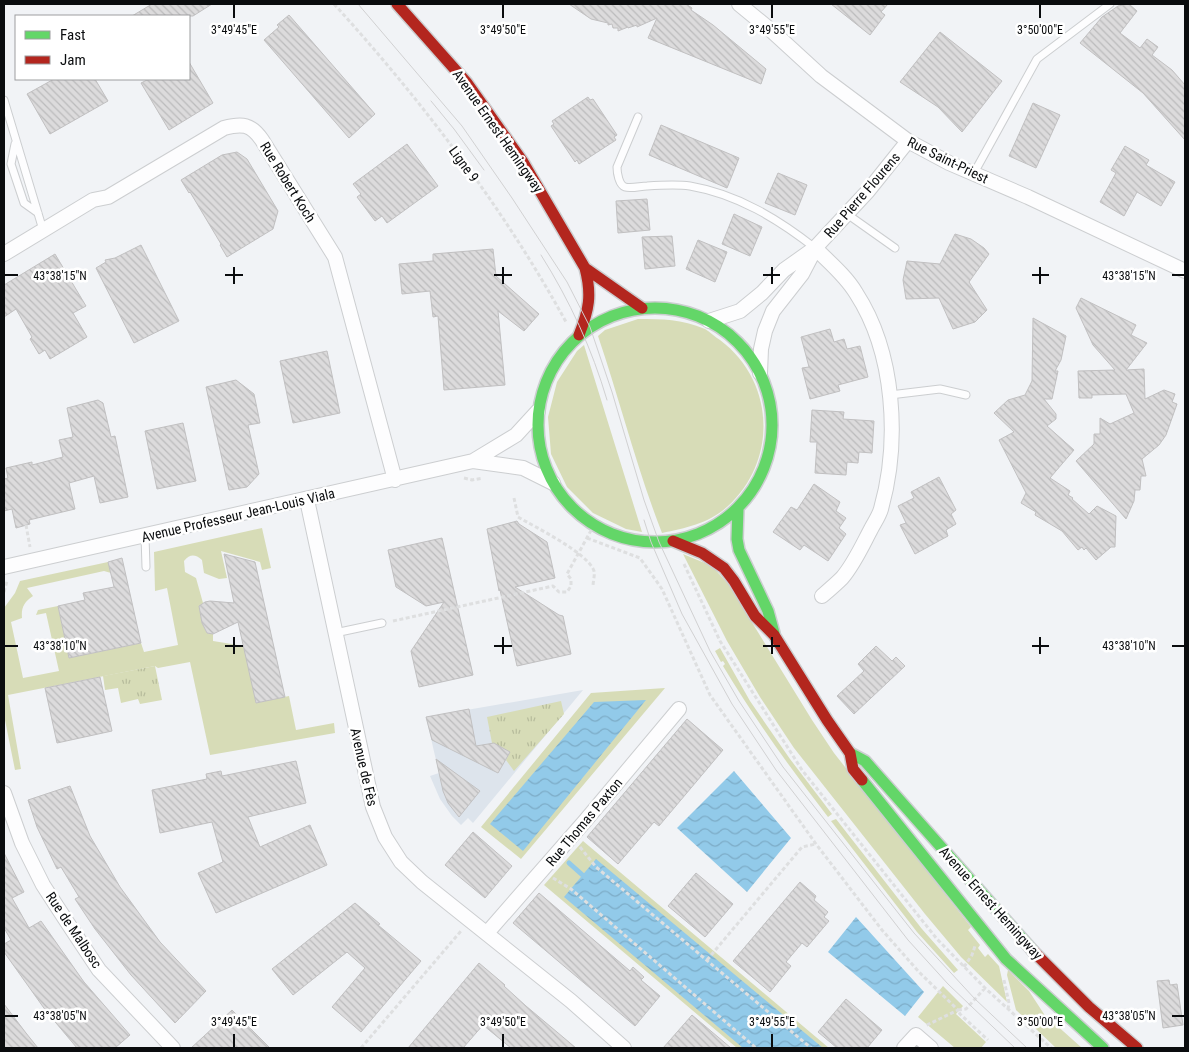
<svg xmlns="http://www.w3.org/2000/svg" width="1189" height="1052" font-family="'Roboto Condensed',sans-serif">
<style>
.built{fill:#dde4ec}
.green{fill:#d7dcb7}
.park{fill:url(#park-tufts)}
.water{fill:url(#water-waves)}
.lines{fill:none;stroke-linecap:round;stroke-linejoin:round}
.stream{stroke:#92cae9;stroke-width:5}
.building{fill:url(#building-back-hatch);stroke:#c1c0c1}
.lane-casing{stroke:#ccced0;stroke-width:9}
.street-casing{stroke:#ccced0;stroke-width:16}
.fast-casing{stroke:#ccced0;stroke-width:14}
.jam-casing{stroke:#ccced0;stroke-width:14}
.path{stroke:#dedfe0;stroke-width:3;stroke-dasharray:4 2.5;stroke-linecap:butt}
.lane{stroke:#fdfdfe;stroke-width:7}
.street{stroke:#fdfdfe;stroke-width:14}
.fast{stroke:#63d668;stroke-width:11}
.jam{stroke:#b3261e;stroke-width:11}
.tram{stroke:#d1d1d2;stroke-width:1}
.ticks{fill:none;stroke:#0a0c0e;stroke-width:2}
.labels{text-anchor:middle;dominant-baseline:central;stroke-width:5;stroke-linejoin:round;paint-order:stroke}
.street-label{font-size:14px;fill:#0a0c0e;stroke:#fff}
.ticks-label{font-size:12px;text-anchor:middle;fill:#0a0c0e;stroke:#fff;stroke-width:5;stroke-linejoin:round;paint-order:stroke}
</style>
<defs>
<pattern id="park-tufts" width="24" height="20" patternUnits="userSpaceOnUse" patternTransform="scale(1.25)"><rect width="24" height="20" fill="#d7dcb7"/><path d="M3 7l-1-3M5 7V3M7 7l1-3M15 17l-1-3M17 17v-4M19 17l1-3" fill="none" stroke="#b7bc9c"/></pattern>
<pattern id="water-waves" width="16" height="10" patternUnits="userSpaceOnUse" patternTransform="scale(1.25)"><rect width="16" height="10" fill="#92cae9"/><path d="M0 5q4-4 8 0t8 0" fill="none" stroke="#7dacc7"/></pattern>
<pattern id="building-back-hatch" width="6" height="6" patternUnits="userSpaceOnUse" patternTransform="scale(1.25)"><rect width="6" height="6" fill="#dcdbdc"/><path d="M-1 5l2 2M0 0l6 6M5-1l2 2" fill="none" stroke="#bbbbbc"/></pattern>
</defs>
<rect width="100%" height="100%" fill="#f1f3f6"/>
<!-- built -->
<path class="built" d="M583,690L473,823L468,818L461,825L452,816L440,799L430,776L439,773L426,717Z"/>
<!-- green -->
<path class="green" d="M638,319C663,319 681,319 705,329C710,332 715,337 720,340C775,381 778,460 728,506C710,523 686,528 662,533C637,469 620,401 598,336L605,330Z
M584,345L642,532L626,529L593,513L567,487L551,454L548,417L557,382L577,351Z
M262,528L271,568L262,570L260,562L221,551L227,578L219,579L204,573L202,560C195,554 190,554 184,561L185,572L196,578L203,603L199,606L202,623L207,633L213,634V641L244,646L256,703L289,696L296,730L334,723L335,733L210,755L190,662L158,668L155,666L8,695L21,769L15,770L4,715V608L15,593L20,581L108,562L111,573L104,571L27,588L33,596C24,602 21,608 22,618L11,622L23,678L59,671L46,613L36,615L38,610L58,606L69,658L141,643L144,652L178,645L167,588L155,591L154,552Z
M683,554L712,566L729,585L812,720L834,753L971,927L968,930L980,945L978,948L985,957L988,954L999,966L1007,1002L961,957L925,914L794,748L760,697L727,641Z
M720,648L750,701L790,759L832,814L828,817C790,768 755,719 723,666L725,664L723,661L721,662L715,651Z
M665,688L521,859L481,827L591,693Z
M836,819L922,929L958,970L954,973L917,932L831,821Z
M583,841L829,1048H737L544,885Z
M1008,970L1029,991L1044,1014L1082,1048H1056L1016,1010L1007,975Z
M943,986L963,1006L956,1014L986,1042L981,1048H955L918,1017Z"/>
<!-- park -->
<path class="park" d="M155,666L162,700L140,704L138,699L121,703L118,688L105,690L103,676Z
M561,701L564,714L514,771L506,760L510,752L492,743L487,717Z"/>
<!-- water -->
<path class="water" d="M646,700L523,851L490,824L594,702Z
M734,771L791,838L747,892L677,828Z
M596,859L823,1048H743L564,897Z
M856,917L924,992L905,1016L828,952Z"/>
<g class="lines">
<!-- stream -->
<path class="stream" d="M569,863L587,879"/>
</g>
<!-- building -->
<path class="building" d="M152,4H212L193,16H132Z
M569,4H688H686L692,8L691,10L713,25L766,69L761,84L648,38L657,18L637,27V25L628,28V27L618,31V28H613L612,24L608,25V23L591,19Z
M831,4H888L881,12L885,15L870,35Z
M1129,4L1137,11L1120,33L1140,48L1147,39L1158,47L1152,55L1172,70L1185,85V140L1143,93L1080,43L1102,17L1118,6Z
M289,15L375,114L349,138L264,40L279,27L277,25Z
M940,32L1002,81L962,132L938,107L900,82Z
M189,62L213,103L169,130L141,83L149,79H189Z
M54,79H95L108,101L50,134L27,94Z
M588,97L590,100L593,99L617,135L614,137L616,140L579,164L577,160L575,162L551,126L554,124L552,121Z
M1033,103L1060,115L1036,168L1009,156Z
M661,125L739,158L727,188L649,155Z
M407,144L438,186L387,223L382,216L375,221L357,197L361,194L353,184Z
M1125,146L1149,160L1146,165L1175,182L1161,206L1137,192L1124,216L1100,202L1116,173L1111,170Z
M237,152L247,159L278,211L273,229L227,257L220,245L221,244L190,192L189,193L181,180L222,155Z
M778,173L807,185L795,215L765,203Z
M647,199L650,230L618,233L616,201Z
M734,214L762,227L750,256L722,244Z
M955,234L971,239L984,248L989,254L969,282L987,310L975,322L953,329L939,298L906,299L903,280L907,261L940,264Z
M672,236L675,266L645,269L642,237Z
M698,240L727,252L715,282L686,269Z
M141,245L179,321L134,343L96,268L106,262L105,260L115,258Z
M493,249L496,276L539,314L524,331L498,311L505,385L444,390L438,316L433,317L430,291L402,294L399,264L433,261V254Z
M55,254L86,306L73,313L87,337L50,359L45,350L39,354L30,339L32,337L16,309L4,317V285Z
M1081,298L1136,325L1131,335L1147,343L1126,370L1144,369L1145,399L1164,390L1175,394L1172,402L1177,404L1166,435L1159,445L1142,459L1146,476H1141L1140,490H1135L1134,501L1126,519L1076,461L1094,444V434H1100V418L1110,424L1134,413L1126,394L1092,395V398H1079L1078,371L1115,370L1093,345L1076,308Z
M1033,318L1066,336L1061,360L1055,371H1058L1052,399H1044L1056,414V419L1047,426L1074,450L1050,478L1070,491L1068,495L1073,498L1072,499L1089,514L1097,506L1116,516L1115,547H1111L1096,560L1086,548L1084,550L1082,547L1078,550L1062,531L1035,515L1036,512L1021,503L1026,493L999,440L1014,432L994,413L1008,400L1025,395L1032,381Z
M830,329L834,342L844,339L847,349L860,346L868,377L838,385L840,391L810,399L802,368L809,367L801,337Z
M327,351L340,413L293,423L280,361Z
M236,380L254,394L260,423L248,425L259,474L247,487L229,490L206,387Z
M98,400L103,403L111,437L115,436L128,497L100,503L94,476L69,483L75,509L29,520L30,524L16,528L12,509L4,511V479L8,478L6,468L32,462V465L63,457L59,440L73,437L67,408Z
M812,410L844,412L843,419L874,421L872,453L859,452L858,463L847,462L846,475L815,473L817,442H810Z
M183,423L196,481L157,489L145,431Z
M939,477L956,510L951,514L956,524L946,530L948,536L915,554L900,525L906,523L898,506L914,498L911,492Z
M814,484L840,502L836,511L846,518L839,528L846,534L828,561L804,545L800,550L773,532L791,507L797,510Z
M517,521L519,524L547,542L555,578L515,587L559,615L563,616L571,654L517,666L500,590L499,591L487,529Z
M442,538L473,675L419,687L411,651L444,602L426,606L396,587L388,550Z
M224,554L255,562L285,697L256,703L238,622L213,634L207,633L202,623L199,606L205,602L210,601L234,603Z
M122,558L141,643L69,658L58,606L85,600L83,593L114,587L108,562Z
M876,646L892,661L896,657L905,666L854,714L837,696L864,671L858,664Z
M100,677L112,731L57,743L45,688Z
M469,709L476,746L494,743L510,752L498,773L432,740L426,717Z
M687,719L723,750L659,826L654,822L618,864L587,837Z
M436,759L480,791L459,817L448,803L443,791Z
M296,761L306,803L248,817L260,847L310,825L327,865L216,913L198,873L223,862L212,822L160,833L152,790L207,779L206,774L221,771L222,776Z
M70,786L90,836L120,887L160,942L206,991L175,1023L131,975L95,929L75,899L79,897L61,867L57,869L37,827L28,800Z
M473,832L512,866L485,898L445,865Z
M4,853L24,892L12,898L29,928L41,921L84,982L130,1035L115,1048H77L46,1011L4,952V944L11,940L4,928Z
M696,873L733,904L705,937L668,906Z
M800,882L816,896L814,900L828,912L824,917L829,921L807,947L802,943L786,962L791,966L770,992L733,961Z
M539,893L630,971L633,967L644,977L641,980L660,996L635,1026L513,923Z
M355,903L380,924L378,925L421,961L361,1032L332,1007L365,968L347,952L293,995L272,969Z
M479,963L505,985L504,986L526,1006L576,1048H511L483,1025L463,1048H408Z
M1169,980L1170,985L1177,984L1183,1025L1163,1028L1157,981Z
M846,999L882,1030L867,1048H837L818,1032Z
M4,1004L26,1033L38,1048H4Z
M232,1010L270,1048H191L203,1037Z
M692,1015L731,1048H663Z"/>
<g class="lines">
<!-- lane casing -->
<g class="lane-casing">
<path id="lane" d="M4,100L43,230
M638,117L617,167C617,173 619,185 625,187C631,189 641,186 647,186C661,185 677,184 690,186C737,194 778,219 815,248
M15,144L11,164L24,203L38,213
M974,173L1037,59L1110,4
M847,214L895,248
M890,395L940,389L966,395
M145,536L146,567
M335,633L382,623"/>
</g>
<!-- street casing -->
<g class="street-casing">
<path id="street" d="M739,4L773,32L821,76L908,141L949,163L1028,197L1185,271
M815,248C829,262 846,276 856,293C895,353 900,441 881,509C879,516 874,523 871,529C862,546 854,564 842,578C836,584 829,590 822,596
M4,254L93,200L108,197L224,128C242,123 251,124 262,140L335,257L395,480
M709,321L740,311L762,293L784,270L815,248L868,191L908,141
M760,373L761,349L765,331L773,311L802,274L814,251
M473,461L516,435L538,411
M307,500L373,807L385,837L401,862L422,882L571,1001L624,1048
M4,567L473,461L523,468L553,483
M4,793L22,843L43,885L67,922L99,970L173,1048
M487,933L585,821L679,709
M904,1048L916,1035L931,1048"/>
</g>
<!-- fast casing -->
<g class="fast-casing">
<path id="fast" d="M538 425a117 117 0 1 1 234 0a117 117 0 1 1-234 0Z
M738,508L737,539L739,550L768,611L774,633
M850,753L865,761L1033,951
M862,780L1006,959L1103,1048"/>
</g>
<!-- jam casing -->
<g class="jam-casing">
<path id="jam" d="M397,4L467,83L523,162L585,268C592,295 589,310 579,335
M585,268L642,308
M673,541L702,553L724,568L734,581L755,616L774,635L827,720L850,753L853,769L862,780
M1033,951L1089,1007L1137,1048"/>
</g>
<!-- path -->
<path class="path" d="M334,4C422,101 503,207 566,322
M464,478L472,480L483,478
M514,498L518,517C535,527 588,553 594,571C595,575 593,582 593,586
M26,525L30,547
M587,538L640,558L662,589L710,695L816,844L882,930L919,972L958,1010L925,1026
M684,564L720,641L802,770L937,939L985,988L1051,1048
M4,592L7,581
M393,621L553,586L559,592H567L571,586V579L567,574L594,525
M580,847L596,867L811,1048
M553,878L571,889L756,1048
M707,960L802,847L816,844
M964,967L972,955L975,946
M1004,980L1009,1003L1008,1009
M985,988L966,1009L958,1010L960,1014L988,1040
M361,1048L461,931"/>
<!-- lane -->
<use href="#lane" class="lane"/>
<!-- street -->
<use href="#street" class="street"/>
<!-- fast -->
<use href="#fast" class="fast"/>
<!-- jam -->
<use href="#jam" class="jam"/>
<!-- tram -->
<path class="tram" d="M358,4L462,126L512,198L567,282L590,327L612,392L644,500L659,542L710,651L739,701L783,767L914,933L975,999L1027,1048
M431,101L454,129L484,170
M541,255C570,301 592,349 607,400
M644,520L651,542L682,614L732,704L776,770L908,940L948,984L1015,1048"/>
</g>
<!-- ticks -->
<path class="ticks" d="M234,5V18M503,5V18M772,5V18M1040,5V18M234,267V284M503,267V284M772,267V284M1040,267V284M5,275H18M225,275H243M494,275H512M763,275H780M1032,275H1049M1172,275H1184M234,637V654M503,637V654M772,637V654M1040,637V654M5,646H18M225,646H243M494,646H512M763,646H780M1032,646H1049M1172,646H1184M5,1016H18M1172,1016H1184M234,1034V1047M503,1034V1047M772,1034V1047M1040,1034V1047"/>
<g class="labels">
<!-- street labels -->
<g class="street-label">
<text transform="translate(498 131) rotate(55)">Avenue Ernest Hemingway</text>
<text transform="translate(948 160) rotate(26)">Rue Saint-Priest</text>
<text transform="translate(464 164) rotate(54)">Ligne 9</text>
<text transform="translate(288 182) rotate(58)">Rue Robert Koch</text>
<text transform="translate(862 195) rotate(-49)">Rue Pierre Flourens</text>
<text transform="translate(238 515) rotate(-13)">Avenue Professeur Jean-Louis Viala</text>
<text transform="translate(364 767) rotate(77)">Avenue de Fès</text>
<text transform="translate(584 822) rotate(-50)">Rue Thomas Paxton</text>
<text transform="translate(991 903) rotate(48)">Avenue Ernest Hemingway</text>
<text transform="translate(74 930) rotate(56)">Rue de Malbosc</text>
</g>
</g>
<g class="ticks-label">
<text x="234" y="34">3°49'45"E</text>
<text x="503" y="34">3°49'50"E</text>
<text x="772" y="34">3°49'55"E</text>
<text x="1040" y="34">3°50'00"E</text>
<text x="60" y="280">43°38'15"N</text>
<text x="1129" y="280">43°38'15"N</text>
<text x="60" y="650">43°38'10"N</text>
<text x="1129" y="650">43°38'10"N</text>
<text x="60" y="1020">43°38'05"N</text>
<text x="1129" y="1020">43°38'05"N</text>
<text x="234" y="1026">3°49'45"E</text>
<text x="503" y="1026">3°49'50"E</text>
<text x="772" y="1026">3°49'55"E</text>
<text x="1040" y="1026">3°50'00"E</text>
</g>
<!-- border -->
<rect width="1189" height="1052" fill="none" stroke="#0a0c0e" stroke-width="10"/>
<!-- legend -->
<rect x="15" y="15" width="175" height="65" fill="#ffffff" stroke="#9d9e9f"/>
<rect x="25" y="31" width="25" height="8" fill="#63d668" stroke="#9d9e9f"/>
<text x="60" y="40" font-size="15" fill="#0a0c0e">Fast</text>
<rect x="25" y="56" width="25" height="8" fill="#b3261e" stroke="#9d9e9f"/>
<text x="60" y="65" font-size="15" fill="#0a0c0e">Jam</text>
</svg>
